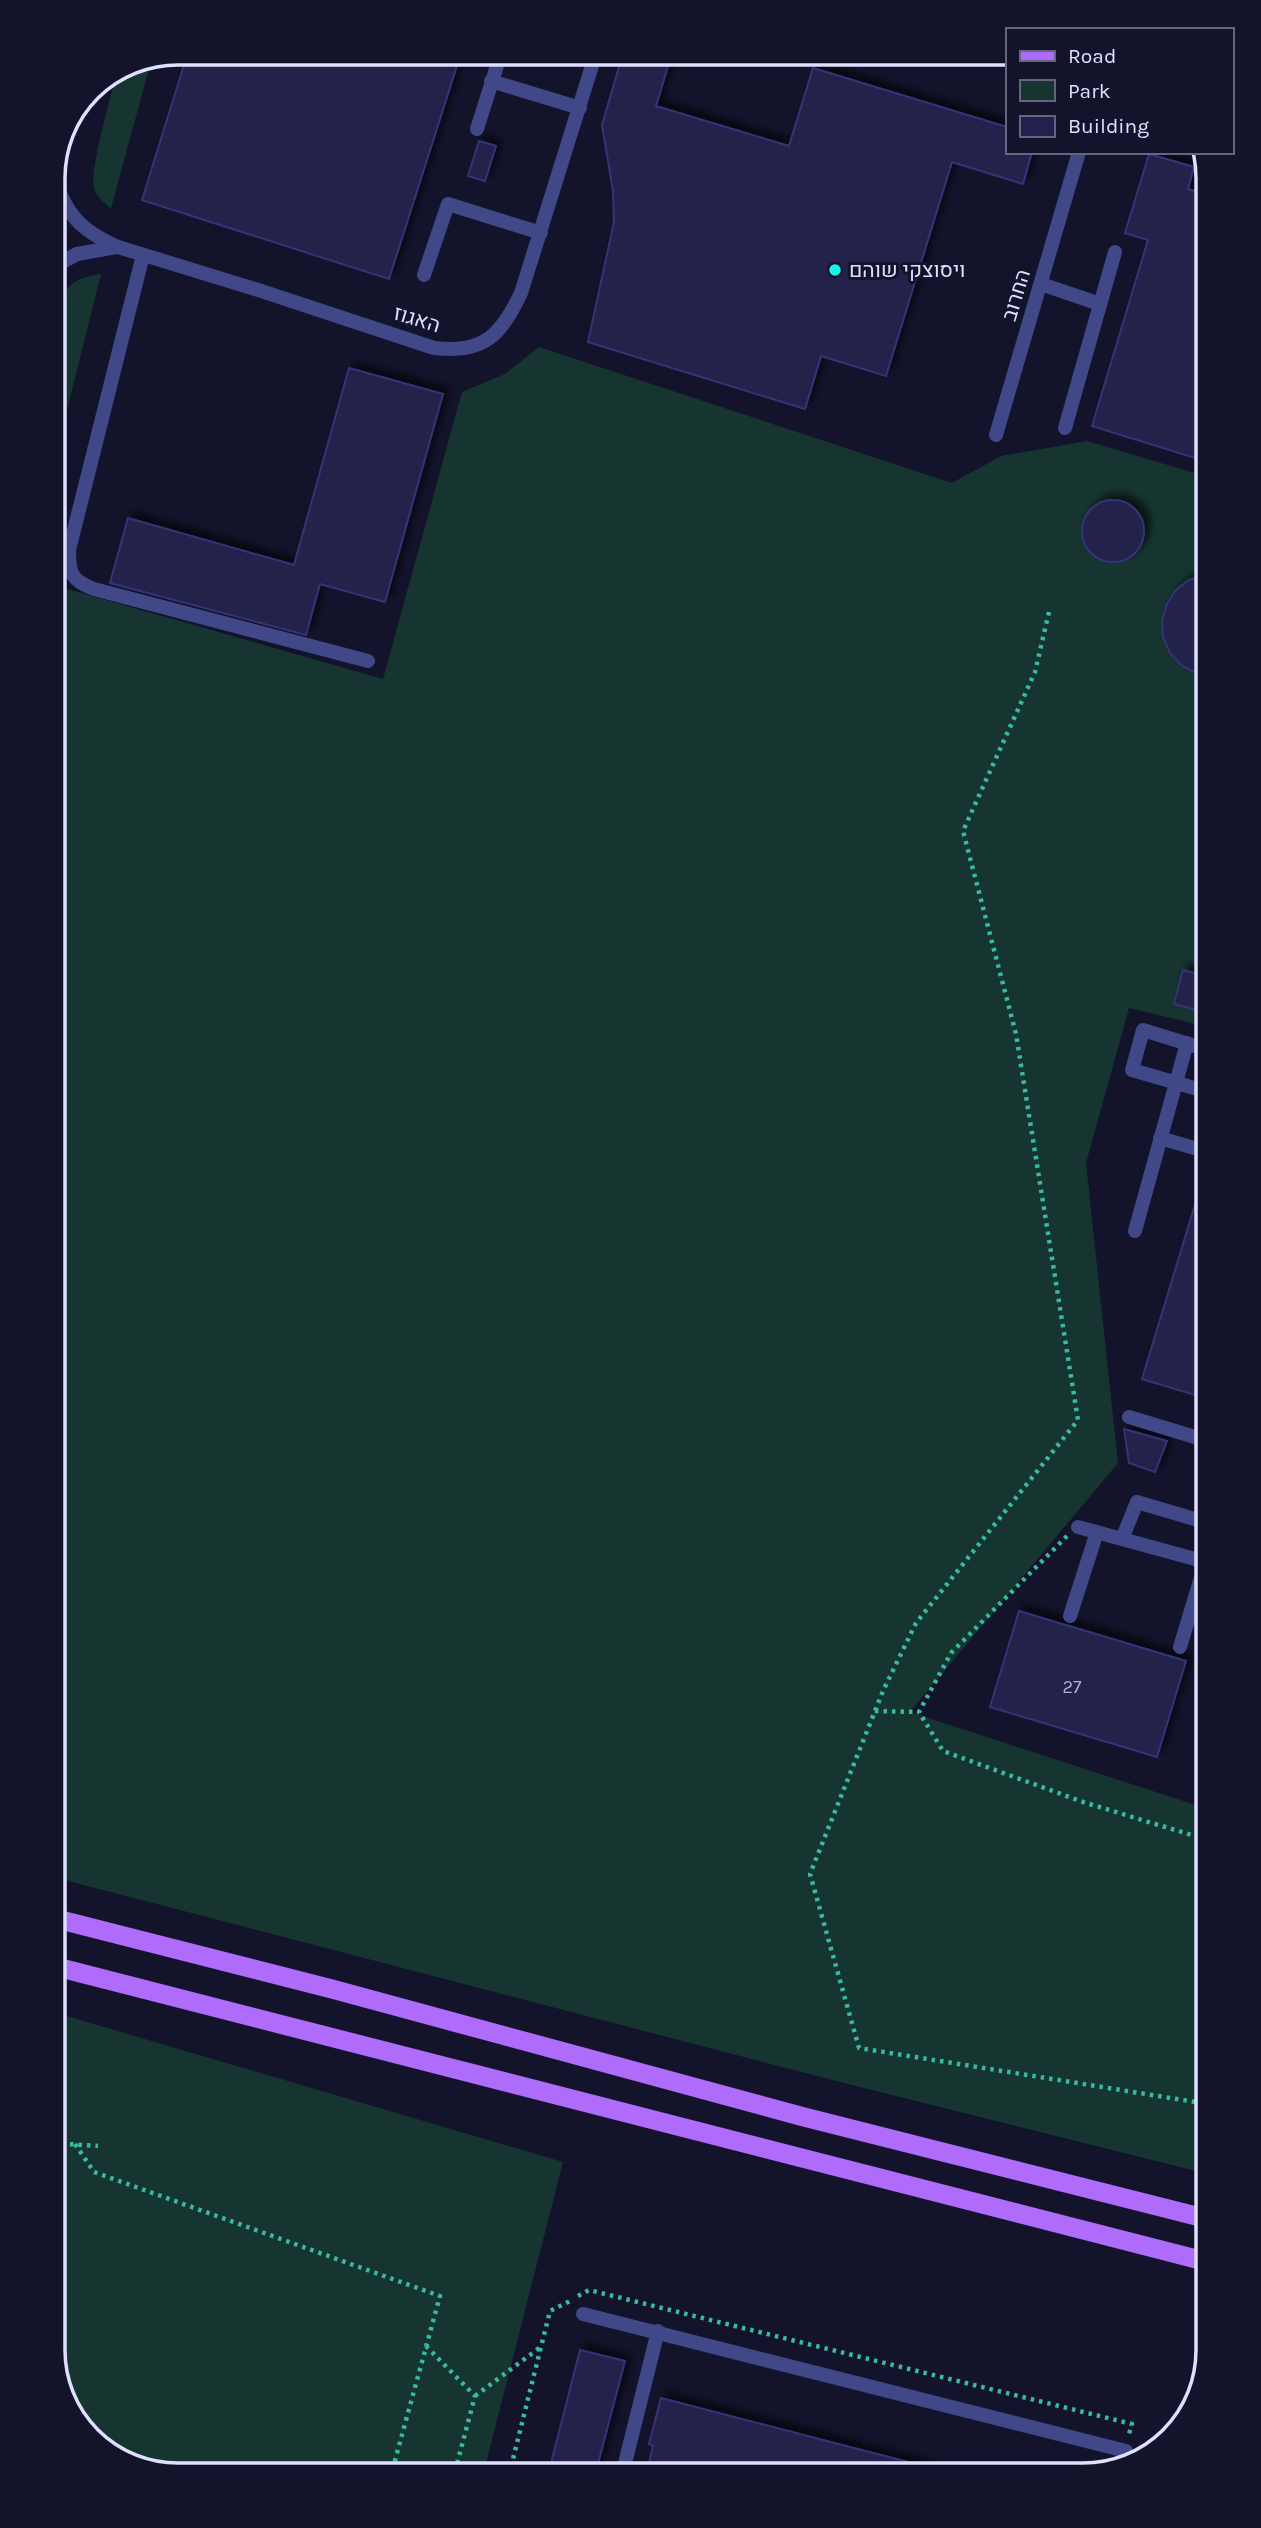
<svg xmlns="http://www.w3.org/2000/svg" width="1261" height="2528" font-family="Karla,Heebo,sans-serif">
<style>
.green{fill:#163530}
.building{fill:#22204c;stroke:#363377;stroke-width:2;filter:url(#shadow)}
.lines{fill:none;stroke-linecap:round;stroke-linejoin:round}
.path{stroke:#37ba9f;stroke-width:4.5;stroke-dasharray:3.5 5;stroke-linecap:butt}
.service{stroke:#404888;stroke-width:14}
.minor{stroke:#404888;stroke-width:14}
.tertiary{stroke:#404888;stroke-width:14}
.primary{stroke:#af6bf9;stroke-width:19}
.poi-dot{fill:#13f5eb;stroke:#14132c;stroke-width:2.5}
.labels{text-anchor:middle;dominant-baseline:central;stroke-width:6;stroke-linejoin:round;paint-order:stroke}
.number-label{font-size:18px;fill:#b0b0d2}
.poi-label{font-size:21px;fill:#dfe0fe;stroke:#14132c;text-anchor:start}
.street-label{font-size:21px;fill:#dfe0fe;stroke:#14132c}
.rim{fill:none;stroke:#dfe0fe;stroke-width:3.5}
</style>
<defs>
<filter id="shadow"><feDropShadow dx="6" dy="-6" stdDeviation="3.5" flood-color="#0009"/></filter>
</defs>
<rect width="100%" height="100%" fill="#14132c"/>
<!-- green -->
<path class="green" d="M152,58L111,208V209C104,202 96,197 94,188C89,171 112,93 117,71L130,62Z
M101,274L53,466V315C61,288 73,278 101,274Z
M539,347L952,483L1001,456L1087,441L1208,477V1027L1129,1008L1086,1163L1118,1463L910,1712L1208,1809V2174L844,2083L53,1877V585L383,679L462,392L505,374Z
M53,2012L563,2162L483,2475H170L102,2450L62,2398L53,2350Z"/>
<!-- building -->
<path class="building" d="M188,52L461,53L389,279L142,200Z
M623,53H672L656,106L789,146L813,68L1007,127V152H1032L1023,184L952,162L886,376L821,356L805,409L588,342L614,222L613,191L602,125Z
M479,141L496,146L485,181L468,176Z
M1149,154L1194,167L1188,189L1208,195V462L1092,426L1148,240L1125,233Z
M349,368L443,394L385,602L320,584L306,635L110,583L128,518L294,565Z
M1082 531a31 31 0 1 1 62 0a31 31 0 1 1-62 0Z
M1208,574V676L1196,673L1181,665L1170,653L1163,637L1162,620L1167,604L1176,590L1189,580Z
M1183,970L1208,977V1013L1174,1004Z
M1204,1175L1208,1176V1399L1142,1379Z
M1124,1429L1167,1441L1155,1472L1129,1463Z
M1019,1611L1186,1661L1157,1757L990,1707Z
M580,2350L625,2361L595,2475H548Z
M661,2398L935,2469L934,2475H768L720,2463L718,2475H646L653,2446L649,2444Z"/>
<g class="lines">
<!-- path -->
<path class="path" d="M1049,612L1035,672L963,831L1016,1034L1078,1420L916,1623L883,1691L810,1874L859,2048L1208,2104
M1067,1536L951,1653L919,1712L943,1751L1083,1802L1208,1840
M875,1711L919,1712
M53,2143L98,2146
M75,2144L94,2172L440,2296L391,2475
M578,2296L589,2290L1132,2424L1129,2434
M426,2346L475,2396L454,2475
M475,2396L542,2346
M509,2475L550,2311L570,2301"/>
<!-- service -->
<path class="service" d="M491,81L580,108
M477,129L501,53
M143,255L69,550C69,574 71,580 94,589L368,661
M424,275L448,204L541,233
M1041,284L1100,304
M1065,428L1115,252
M1160,1138L1208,1152
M1135,1231L1187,1043
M1129,1417L1208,1441
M1204,1521L1208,1507
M1078,1527L1206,1562
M1122,1539L1137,1502
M1070,1616L1097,1532
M1180,1647L1208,1554
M622,2475L658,2331"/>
<!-- minor -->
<path class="minor" d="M118,247L255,289L434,348C484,354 501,335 521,293L596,53
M996,435L1079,152
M1208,1092L1132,1070L1143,1030L1208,1050
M1137,1502L1208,1523
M583,2314L1126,2451L1123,2468"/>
<!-- tertiary -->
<path class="tertiary" d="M53,173C65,213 79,230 118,247
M53,267L77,254L117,247"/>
<!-- primary -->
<path class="primary" d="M53,1918L332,1989L804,2117L1208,2219
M53,1966L1208,2262"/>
</g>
<!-- markers -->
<circle class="poi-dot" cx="835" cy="270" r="7"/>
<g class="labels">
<!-- number labels -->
<g class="number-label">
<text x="1072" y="1687">27</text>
</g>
<!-- poi labels -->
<g class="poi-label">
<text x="849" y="270">ויסוצקי שוהם</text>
</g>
<!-- street labels -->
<g class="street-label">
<text transform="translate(1016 295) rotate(-73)">החרוב</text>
<text transform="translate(417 319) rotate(17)">האגוז</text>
</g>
</g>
<!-- crop -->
<path d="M0 0H1261V2528H0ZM178 65H1083A113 113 0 0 1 1196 178V2350A113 113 0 0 1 1083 2463H178A113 113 0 0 1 65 2350V178A113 113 0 0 1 178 65Z" fill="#14132c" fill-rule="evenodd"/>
<path class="rim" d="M178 65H1083A113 113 0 0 1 1196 178V2350A113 113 0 0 1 1083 2463H178A113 113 0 0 1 65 2350V178A113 113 0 0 1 178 65Z"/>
<!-- legend -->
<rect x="1006" y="28" width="228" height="126" fill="#14132c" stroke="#656580" stroke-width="2"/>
<rect x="1020" y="51" width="35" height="10" fill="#af6bf9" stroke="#656580" stroke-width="2"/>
<text x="1068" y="63" font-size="21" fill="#dfe0fe">Road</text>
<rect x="1020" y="80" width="35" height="21" fill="#163530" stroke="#656580" stroke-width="2"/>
<text x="1068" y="98" font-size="21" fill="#dfe0fe">Park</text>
<rect x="1020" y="116" width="35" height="21" fill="#22204c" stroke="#656580" stroke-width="2"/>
<text x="1068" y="133" font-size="21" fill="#dfe0fe">Building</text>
</svg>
